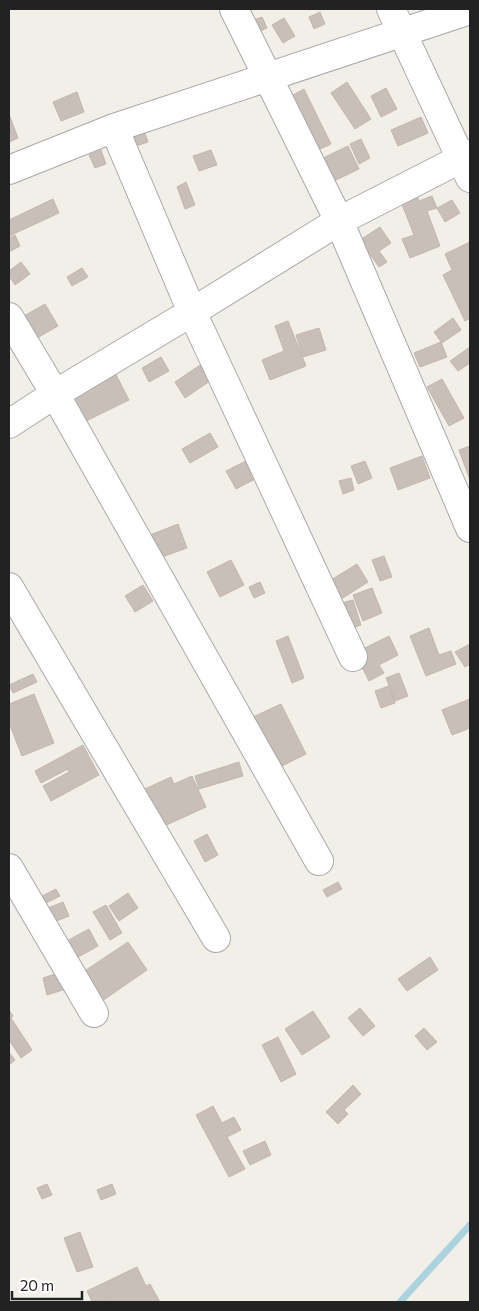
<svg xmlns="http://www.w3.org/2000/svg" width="479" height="1311" font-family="Commissioner,sans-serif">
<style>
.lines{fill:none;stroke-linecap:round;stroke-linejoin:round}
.stream{stroke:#aad3df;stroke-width:7}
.building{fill:#c7bfb8;stroke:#c4b6ab}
.street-casing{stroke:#a9a9a9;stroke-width:30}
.street{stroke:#fff;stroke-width:28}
</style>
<rect width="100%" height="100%" fill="#f2efe9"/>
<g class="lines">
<!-- stream -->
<path class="stream" d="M400,1302L470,1225"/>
</g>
<!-- building -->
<path class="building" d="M320,12L325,24L314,29L309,17Z
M262,17L267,28L255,33L251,21Z
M284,18L295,36L283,43L272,25Z
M347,82L371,119L355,129L331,93Z
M386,88L397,109L381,117L371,96Z
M304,89L331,144L318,150L291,96Z
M77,92L84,112L61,121L53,102Z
M9,114L18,138L9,142Z
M421,117L428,133L398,146L391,130Z
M142,125L148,142L136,146L130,130Z
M361,139L370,158L359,164L350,144Z
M348,146L359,169L334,181L323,158Z
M101,150L106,164L95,168L89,155Z
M211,150L217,165L199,171L193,156Z
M186,182L195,205L185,209L177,187Z
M414,188L419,201L432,196L437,208L427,211L440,246L410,258L402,239L414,235L398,194Z
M53,199L59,213L9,236V220Z
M452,200L460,213L445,222L437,208Z
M380,227L391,243L379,251L387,262L379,267L360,240Z
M15,235L20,246L9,252V238Z
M470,242V318L465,321L443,275L452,270L445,254Z
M21,262L30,274L15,285L9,276V271Z
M82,268L88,277L72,286L67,277Z
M45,304L58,326L37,338L24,316Z
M453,318L461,330L442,343L434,332Z
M288,321L306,366L270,380L262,360L284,351L275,326Z
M319,328L326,350L303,357L296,335Z
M441,342L447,357L420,367L414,353Z
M470,347V363L458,371L450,361Z
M161,357L169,371L149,382L142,368Z
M111,365L129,400L84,422L66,387Z
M200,365L210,381L185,398L175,382Z
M442,379L464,418L449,426L427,387Z
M210,433L218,447L190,463L182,449Z
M470,446V480L459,450Z
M422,456L430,478L398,490L390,468Z
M246,461L255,479L236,489L226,471Z
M365,461L372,478L358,484L351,466Z
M351,478L354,490L343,494L339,481Z
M178,524L187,548L159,558L150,535Z
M384,556L392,577L380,581L372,560Z
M231,560L244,585L220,597L207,572Z
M357,564L368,582L338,601L326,583Z
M260,582L265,593L254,598L249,587Z
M143,585L153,601L135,612L125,596Z
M372,588L382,613L363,621L353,595Z
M353,600L361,625L350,629L342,603Z
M429,628L439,655L451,651L456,664L426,676L410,636Z
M288,636L304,678L292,683L276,641Z
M389,636L398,655L379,665L384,673L369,681L355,653Z
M470,644V664L465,667L455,652Z
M399,673L408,696L395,701L386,678Z
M33,674L37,682L13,693L9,685Z
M389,686L395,703L381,708L375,691Z
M34,694L54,743L22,756L9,723V704Z
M470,699V728L452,735L442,710Z
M281,704L306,754L278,768L253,717Z
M83,745L99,775L51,801L43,786L69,772L68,769L41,783L35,771Z
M239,762L243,776L199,789L195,776Z
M192,776L206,807L162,827L145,789L171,777L174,784Z
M207,834L218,855L205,862L194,841Z
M338,882L342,889L327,897L323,890Z
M56,889L60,896L42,905L38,898Z
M128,893L138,908L119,921L109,906Z
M63,902L69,916L54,922L48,908Z
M106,905L122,933L110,940L93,912Z
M89,929L98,946L73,960L63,943Z
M128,942L147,970L102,1001L83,972Z
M430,957L438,970L407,991L398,979Z
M58,973L63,990L47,995L43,978Z
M360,1008L375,1026L363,1036L348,1018Z
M9,1010L13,1016L11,1018L32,1050L21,1058L9,1040Z
M313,1011L330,1037L302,1055L285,1029Z
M424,1028L437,1042L427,1050L415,1036Z
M278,1037L296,1074L281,1082L262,1045Z
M9,1052L15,1060L9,1065Z
M353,1085L361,1094L344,1110L348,1114L338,1124L326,1112Z
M213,1106L222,1123L234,1117L241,1130L227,1137L245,1169L229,1177L196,1115Z
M265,1141L271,1155L250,1165L243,1151Z
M47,1184L52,1195L42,1199L37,1188Z
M112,1184L116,1194L101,1200L97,1190Z
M80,1232L93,1267L77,1272L64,1238Z
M137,1267L146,1286L150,1284L160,1302H108L107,1300L101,1302H92L87,1291Z"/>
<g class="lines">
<!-- street casing -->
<g class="street-casing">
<path id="street" d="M234,9L339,221L470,528
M391,9L470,178
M114,128L192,312L353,657
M9,170L114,128L470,10
M9,317L55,394L319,861
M9,424L55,394L192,312L339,221L470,154
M9,587L216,938
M9,868L94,1013"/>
</g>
<!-- street -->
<use href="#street" class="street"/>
</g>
<!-- border -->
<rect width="479" height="1311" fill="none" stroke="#222222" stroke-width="20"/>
<!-- scale -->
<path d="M12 1291v8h70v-8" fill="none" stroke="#222222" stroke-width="2.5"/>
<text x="20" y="1291" font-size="15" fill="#222222" stroke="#ffffff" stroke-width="4" paint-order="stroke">20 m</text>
</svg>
